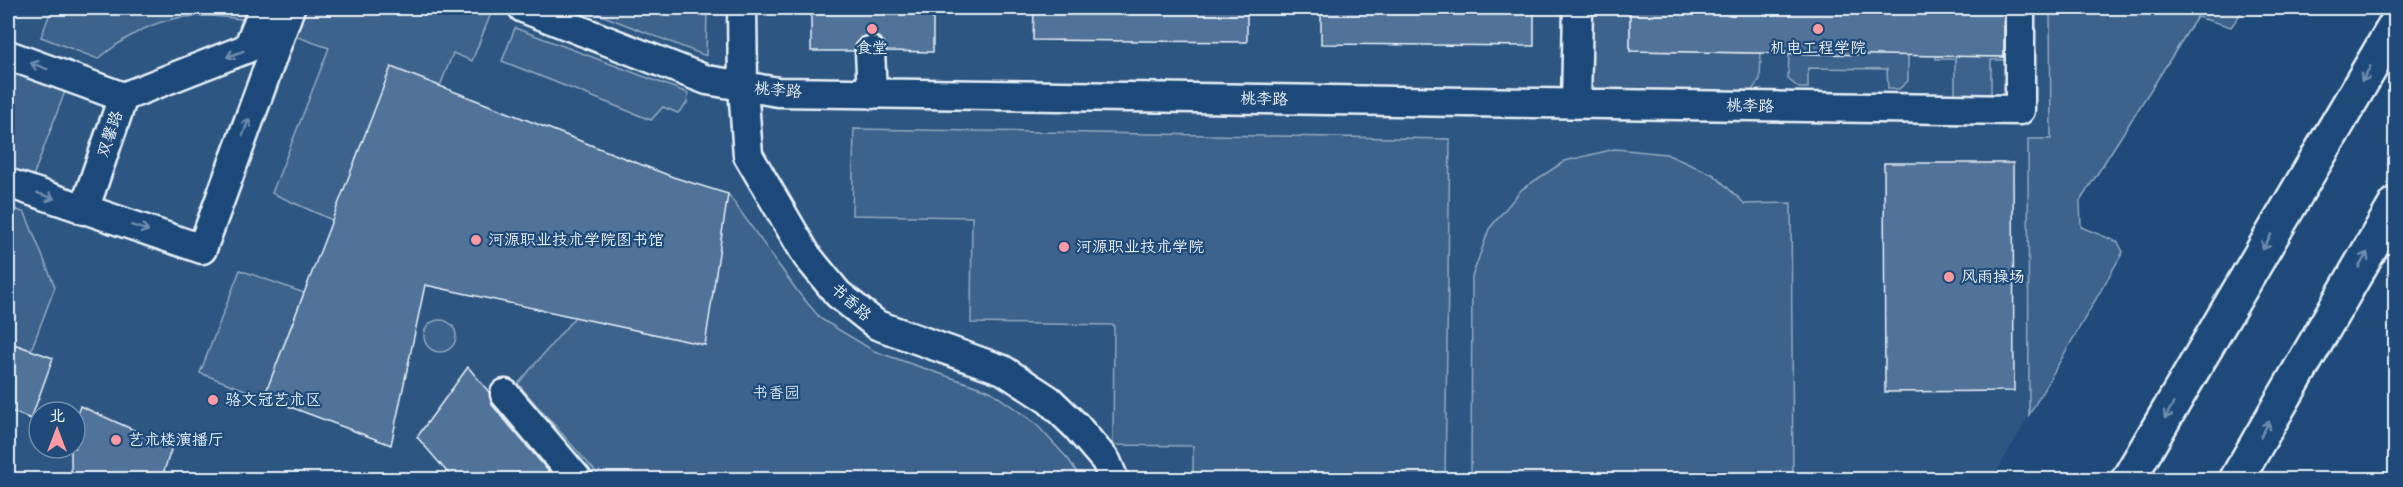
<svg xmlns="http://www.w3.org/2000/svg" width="2403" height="487" font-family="Pangolin,'LXGW WenKai TC',sans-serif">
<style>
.built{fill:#2e5683;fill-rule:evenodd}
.green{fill:#3c628c;stroke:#92aac2;stroke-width:1.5}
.building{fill:#517399;stroke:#e8f1f8;stroke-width:1.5}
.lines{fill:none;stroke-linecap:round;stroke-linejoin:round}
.street-casing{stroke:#e8f1f8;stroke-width:33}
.primary-casing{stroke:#e8f1f8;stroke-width:38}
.street{stroke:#1f4a7a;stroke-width:28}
.primary{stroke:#1f4a7a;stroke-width:33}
.oneway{stroke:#6f8dac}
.poi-dot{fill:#ff9aa2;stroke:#1f4a7a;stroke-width:2}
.labels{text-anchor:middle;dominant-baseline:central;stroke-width:4.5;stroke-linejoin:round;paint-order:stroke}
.poi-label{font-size:16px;fill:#e8f1f8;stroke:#1f4a7a;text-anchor:start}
.street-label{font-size:16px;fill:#e8f1f8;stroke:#1f4a7a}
.park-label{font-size:16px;fill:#d7e3ed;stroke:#1f4a7a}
</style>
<rect width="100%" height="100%" fill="#1f4a7a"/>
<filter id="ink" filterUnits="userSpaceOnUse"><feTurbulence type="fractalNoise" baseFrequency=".0167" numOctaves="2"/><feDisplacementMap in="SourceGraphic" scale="12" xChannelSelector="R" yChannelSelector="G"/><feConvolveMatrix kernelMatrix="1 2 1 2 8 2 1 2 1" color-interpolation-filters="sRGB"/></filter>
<g filter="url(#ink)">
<!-- built -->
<path class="built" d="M8,8H2245L2231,27L2197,17L2080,201L2081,227L2118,242L2123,252L1992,480L8,479ZM39,412H75V448H39Z"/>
<!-- green -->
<path class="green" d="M52,8H256L251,21C187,9 149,17 98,59L41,37Z
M297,8H483L492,11L472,61L453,53L440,86L332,220L272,193L329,48L289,34Z
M583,8H707L706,56Z
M1589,8H1630V51L1761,53L1760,79L1751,92L1598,90L1589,84Z
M2050,8H2245L2231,27L2197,17L2080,201L2081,227L2118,242L2123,252L2029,415L2028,139H2051Z
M515,28L688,93L687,103L678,113L663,107L651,120L502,61Z
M1789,53L1908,55V81L1899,89H1888L1887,69L1808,68V88H1799L1788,79Z
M1936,56L2009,57V60H1991V95H1955V59H1936Z
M13,65L67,86L32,179L8,170V79Z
M854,129L1450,139L1445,479H1193V446L1113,445L1114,325L971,323L972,217L852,215Z
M1615,149L1666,154L1714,175L1745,204L1791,203L1793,479H1471L1472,277L1489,229L1522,189L1565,161Z
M728,194L798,292L821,319L874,351L990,391L1035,423L1069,460L1081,479H602L518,384L575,317Z
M8,206L25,213L55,287L31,350L8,342Z
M240,270L304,293L264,397L200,373Z
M424 336a16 16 0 1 1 32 0a16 16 0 1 1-32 0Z"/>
<!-- building -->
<path class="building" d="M811,8H933V52L887,51L884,42L878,37L870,35L861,37L856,43L854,51H811Z
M1034,8H1247V42L1033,40Z
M1321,8H1534V46L1321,44Z
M1630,8H2004V57L1630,51Z
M391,67L673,177L728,194L705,345L425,285L391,445L264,397Z
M1884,163H2013L2014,391L1885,392Z
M8,342L53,358L31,419L8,410Z
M468,367L489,392L492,405L556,480H454L417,437Z
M80,406L172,447L161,480H75L71,470V448H75V423Z"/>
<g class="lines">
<!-- street casing -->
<g class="street-casing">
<path id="street" d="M523,8L707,80L778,92L2020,110V8
M742,8L743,87L748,155L807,256L838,294L877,325L1003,370L1049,400L1076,426L1106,461L1114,480
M870,51L872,94
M8,55L123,97
M123,97L248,48L264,8
M1576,104L1578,8
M8,183L202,249L290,8
M84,210L123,97
M505,394L578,480"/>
</g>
<!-- primary casing -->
<g class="primary-casing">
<path id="primary" d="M2128,480L2396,24
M2236,480L2396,204"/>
</g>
<!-- street -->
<use href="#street" class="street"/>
<!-- primary -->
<use href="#primary" class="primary"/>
</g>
<!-- one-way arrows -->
<defs><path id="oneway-shaft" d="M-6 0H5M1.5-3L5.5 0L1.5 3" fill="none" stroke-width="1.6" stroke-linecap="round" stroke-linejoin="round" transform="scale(1.5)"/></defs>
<g class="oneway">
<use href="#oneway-shaft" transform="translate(235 54) rotate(159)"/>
<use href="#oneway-shaft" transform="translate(39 66) rotate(-159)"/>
<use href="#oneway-shaft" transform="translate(2366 74) rotate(120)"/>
<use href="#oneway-shaft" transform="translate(246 127) rotate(-70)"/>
<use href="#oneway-shaft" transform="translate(46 196) rotate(19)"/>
<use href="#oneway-shaft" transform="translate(140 228) rotate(18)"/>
<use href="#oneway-shaft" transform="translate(2267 242) rotate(120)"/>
<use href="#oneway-shaft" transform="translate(2363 260) rotate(-60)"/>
<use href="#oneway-shaft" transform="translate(2169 411) rotate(120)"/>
<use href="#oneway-shaft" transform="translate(2265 429) rotate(-60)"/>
</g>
</g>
<!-- markers -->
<g class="poi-dot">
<circle cx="872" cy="29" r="6"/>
<circle cx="1818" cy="29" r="6"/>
<circle cx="476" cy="240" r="6"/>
<circle cx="1064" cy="247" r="6"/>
<circle cx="1949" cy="277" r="6"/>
<circle cx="213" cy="400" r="6"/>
<circle cx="116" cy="440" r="6"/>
</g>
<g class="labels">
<!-- poi labels -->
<g class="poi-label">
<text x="872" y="48" text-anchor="middle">食堂</text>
<text x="1818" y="48" text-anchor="middle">机电工程学院</text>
<text x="488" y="240">河源职业技术学院图书馆</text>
<text x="1076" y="247">河源职业技术学院</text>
<text x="1961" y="277">风雨操场</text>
<text x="225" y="400">骆文冠艺术区</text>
<text x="128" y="440">艺术楼演播厅</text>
</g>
<!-- street labels -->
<g class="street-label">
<text transform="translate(778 90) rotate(5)">桃李路</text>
<text transform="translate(1264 99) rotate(1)">桃李路</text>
<text transform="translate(1750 106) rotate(1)">桃李路</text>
<text transform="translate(110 134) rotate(-71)">双馨路</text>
<text transform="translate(851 302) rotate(42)">书香路</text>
</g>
<!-- park labels -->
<g class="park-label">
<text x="776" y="393">书香园</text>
</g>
</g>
<!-- margin -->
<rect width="2403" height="487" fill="none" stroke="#1f4a7a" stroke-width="30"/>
<rect x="15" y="15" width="2373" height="457" fill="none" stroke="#e8f1f8" stroke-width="2" filter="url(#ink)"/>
<!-- north arrow -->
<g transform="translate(57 430)"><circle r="28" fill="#1f4a7a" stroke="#6f8dac" stroke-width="1.5"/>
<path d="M0-4.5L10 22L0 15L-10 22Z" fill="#ff9aa2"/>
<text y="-9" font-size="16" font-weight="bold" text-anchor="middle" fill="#e8f1f8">北</text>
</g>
</svg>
